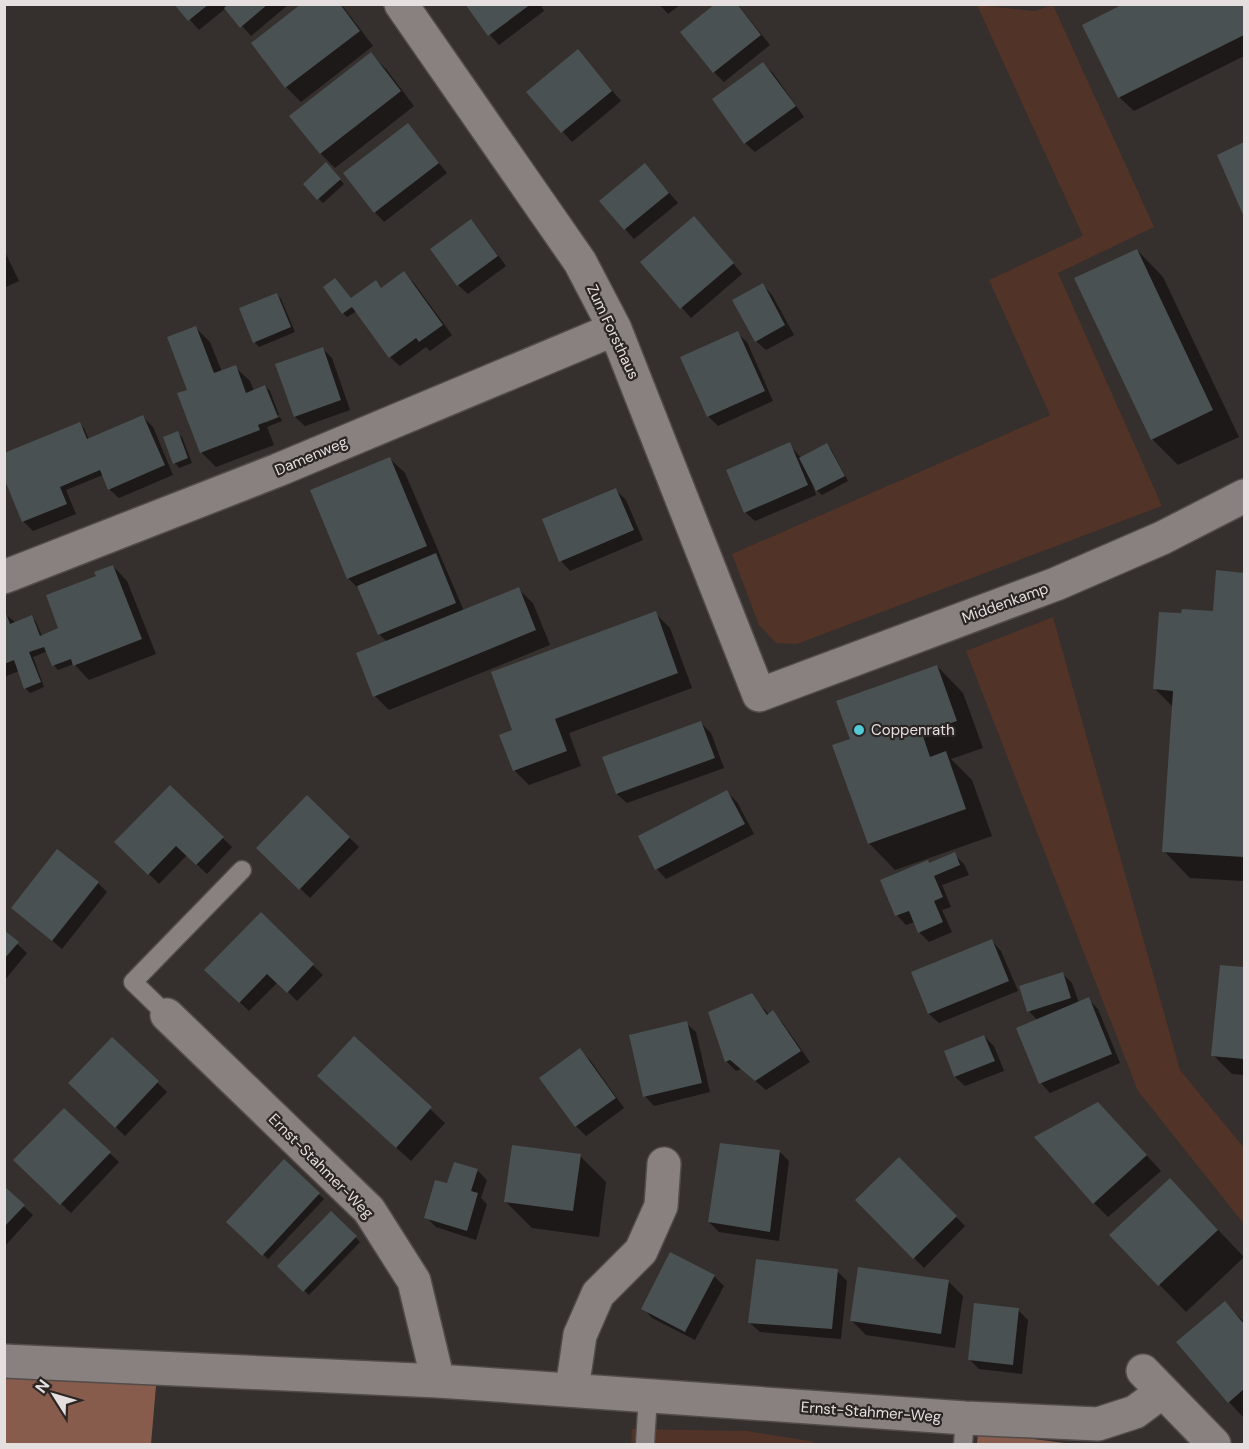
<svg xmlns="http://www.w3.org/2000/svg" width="1249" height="1449" font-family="'DM Sans',sans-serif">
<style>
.green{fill:#513328}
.forest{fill:#885c4d}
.shadow{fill:#0007}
.building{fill:#4a5152}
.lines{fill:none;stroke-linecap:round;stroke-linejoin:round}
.lane-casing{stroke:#514b4a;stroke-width:21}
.street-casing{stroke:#514b4a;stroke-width:36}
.lane{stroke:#89817f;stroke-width:18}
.street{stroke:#89817f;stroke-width:33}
.poi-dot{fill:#52cbd7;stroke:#2b2523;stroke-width:2}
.labels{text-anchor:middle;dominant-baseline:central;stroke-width:4.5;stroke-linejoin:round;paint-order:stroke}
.street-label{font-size:15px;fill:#e5e0df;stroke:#2b2523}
.poi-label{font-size:15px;fill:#e5e0df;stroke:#2b2523;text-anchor:start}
</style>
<rect width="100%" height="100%" fill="#352f2d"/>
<!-- green -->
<path class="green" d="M977,5L1035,11L1053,5L1154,227L1058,273L1162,506L797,644L776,643L759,625L732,554L1050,415L989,280L1083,236Z
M1053,617L1180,1070L1244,1148V1224L1138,1091L966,651Z
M632,1429L747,1431L810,1441L818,1444H631Z"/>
<!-- forest -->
<path class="forest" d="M5,1360L158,1363L151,1444H5Z
M978,1432L1072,1444H977Z"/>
<!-- shadow -->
<path class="shadow" d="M176,4L229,6L289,4L251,36L226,8L199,30Z
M304,4H341L373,46L301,102L286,87L253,44Z
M467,4H540L544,11L499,45L490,35Z
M659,4H681L668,14Z
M737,4L770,45L724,82L714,72Z
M1127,4H1244V56L1134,111L1119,97Z
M371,54L386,69L414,106L335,168L321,154L292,116Z
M587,61L621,101L572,142L528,92Z
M763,64L773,73L804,117L755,152L745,143Z
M408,125L447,173L384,222L375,212Z
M1244,144V213L1219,156Z
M326,164L344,184L323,203L305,184Z
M645,165L678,203L634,239L625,229Z
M471,221L480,231L506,266L468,294L458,285Z
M704,228L742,274L691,318L642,262Z
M4,250L19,281L4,288Z
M1137,250L1163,277L1239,437L1178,465L1152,439Z
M404,273L414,283L452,335L430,351L426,347L400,366L390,357L357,311L347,317L343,313L351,300L376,282L382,289Z
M763,285L772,295L794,335L766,350L756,341Z
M277,294L281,299L295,332L259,347L255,342Z
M196,328L210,342L222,372L235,367L250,381L254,391L265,386L270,391L279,415L265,420V423L280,417L282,421L267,427L274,445L216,467L201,452L189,391Z
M737,333L747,342L773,401L718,426L708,416Z
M322,348L332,358L350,410L305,426L295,417Z
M143,417L153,427L173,475L119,498L109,489L103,475L66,490L76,514L33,531L23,521L4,474L79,424L84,428L89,440Z
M177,433L182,437L192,463L179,468L175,463L165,438Z
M789,444L801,458L826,445L831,449L848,481L822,495L813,486L816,495L755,521L745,512Z
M390,459L405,473L464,611L518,589L533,603L550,645L389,710L375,696L387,642L379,634L362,592L348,578Z
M616,490L626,500L643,540L570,571L561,561Z
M113,566L127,581L156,654L89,680L74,664L58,670L54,665L48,651L33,657L44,687L30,693L25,688L19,671L4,677V613L15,622L32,617L36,622L42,636L58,630L98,577Z
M1217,572L1244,574V881L1190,878L1164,851L1174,708L1155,689L1214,613Z
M655,613L670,628L692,688L569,733L581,766L529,785L514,770V731Z
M937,666L963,693L983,748L951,759L972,780L992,836L895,870L869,843Z
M701,723L711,733L724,768L627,803L617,794Z
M170,787L232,847L207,874L187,855L159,884L116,842Z
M727,792L737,802L754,834L666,879L657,869L640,837Z
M307,797L359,847L310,898L258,848Z
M954,854L964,864L969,875L942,885L951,907L942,910L952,932L929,942L919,932L915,922L906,925L897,915L930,865Z
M98,883L107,892L62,949L13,908Z
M261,914L323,975L297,1001L278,982L249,1011L206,970Z
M4,932L27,953L4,981Z
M992,941L1001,951L1018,991L939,1023L929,1014L913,973Z
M1221,966L1244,968V1075L1232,1074L1213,1055Z
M1062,973L1072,983L1079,1003L1088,999L1098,1009L1120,1063L1050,1093L1041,1083L1037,1020L1029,1011Z
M752,995L769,1015L773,1012L782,1022L810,1062L766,1090L741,1069L736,1071L726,1061Z
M686,1023L696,1032L710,1092L654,1106L645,1096Z
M984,1036L994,1046L1004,1071L965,1086L955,1077Z
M354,1038L445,1123L411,1161L334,1091Z
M112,1039L167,1092L125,1136L70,1083Z
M580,1050L590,1060L624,1108L586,1136L576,1126Z
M64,1110L119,1162L71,1213L16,1160Z
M1113,1119L1161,1171L1108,1217L1094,1203Z
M780,1152L789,1161L779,1241L719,1232L709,1222Z
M580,1156L606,1182L599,1237L532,1228L506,1202Z
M899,1159L965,1226L924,1268L857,1200Z
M284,1162L324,1199L268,1259L228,1222Z
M477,1170L487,1180L481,1198L487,1204L476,1240L436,1227L426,1217L448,1185Z
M4,1188L33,1215L4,1247Z
M1196,1207L1244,1257L1186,1312L1111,1235Z
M331,1213L360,1242L309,1295L279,1266Z
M837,1271L847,1281L841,1339L760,1332L750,1323Z
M714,1276L724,1286L695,1340L652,1318L643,1308Z
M948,1281L963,1296L955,1348L866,1335L852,1321Z
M1225,1303L1244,1322V1418L1229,1402Z
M1018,1310L1028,1320L1022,1374L979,1369L969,1359Z"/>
<!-- building -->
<path class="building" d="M174,4H209L188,21Z
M229,4H268L240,28L224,8Z
M301,4H340L360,31L285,88L251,43Z
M465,4H531L488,36Z
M715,4H737L761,35L713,73L680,32Z
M1123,4H1244V35L1118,98L1082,25Z
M578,49L612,91L561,133L526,92Z
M371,52L401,91L320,154L289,116Z
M763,62L796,106L744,144L712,99Z
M408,123L439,163L374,213L343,173Z
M1244,142V217L1217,155Z
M326,162L341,179L317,200L303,184Z
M645,163L669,193L624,230L599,201Z
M694,216L734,263L680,309L640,262Z
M471,219L498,256L457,286L430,249Z
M1137,249L1213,410L1151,440L1074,278Z
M404,271L443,325L419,342L416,338L389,358L352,307L342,314L323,287L335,278L351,298L376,280L381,288Z
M763,283L785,325L755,342L732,300Z
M277,293L291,327L253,343L239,308Z
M196,326L214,373L236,365L246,393L265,385L278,417L258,425L260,430L200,453L177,393L187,390L167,337Z
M738,331L765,391L707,417L680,357Z
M323,347L341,400L294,417L275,364Z
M143,415L165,465L108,490L100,470L60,487L67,504L22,522L4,478V453L80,422L87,439Z
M178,431L188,458L173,464L163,437Z
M790,442L808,485L744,513L726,470Z
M827,443L845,476L816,491L799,458Z
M390,457L427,546L347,579L310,490Z
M616,488L634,530L559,562L542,519Z
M436,553L456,603L378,635L357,586Z
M113,565L142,639L73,666L71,659L52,666L44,647L29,652L41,682L24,689L14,660L4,664V608L10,624L32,615L40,636L58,628L46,595L96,576L94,572Z
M1216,570L1244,573V857L1162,852L1173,691L1153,689L1159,612L1181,613L1182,609L1213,611Z
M519,587L536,630L373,697L356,653Z
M656,611L678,673L555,719L567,751L513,771L499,735L512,730L491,672Z
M937,665L957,721L922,733L930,757L946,751L966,809L868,844L832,745L850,739L836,701Z
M701,721L715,758L616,794L602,757Z
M170,785L224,837L196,865L176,846L148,875L114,842Z
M727,790L745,824L655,870L638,836Z
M307,795L350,837L299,890L256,848Z
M57,849L99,882L52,941L11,908Z
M955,852L960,865L934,876L943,897L934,901L943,922L918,933L909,911L895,916L880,880L928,860L929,863Z
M261,912L314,964L287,993L267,974L239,1003L204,970Z
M4,930L19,942L4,959Z
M992,939L1009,981L928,1014L911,972Z
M1220,965L1244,967V1059L1211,1056Z
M1063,972L1071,998L1027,1012L1019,986Z
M752,993L767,1015L773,1010L801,1051L755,1081L730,1060L725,1062L708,1012Z
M1089,997L1112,1054L1039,1084L1016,1028Z
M687,1021L702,1083L643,1097L629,1035Z
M984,1035L995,1061L954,1077L944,1051Z
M354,1036L432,1107L396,1148L317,1076Z
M112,1037L159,1081L115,1128L68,1083Z
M580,1048L616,1098L575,1127L539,1078Z
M1098,1102L1147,1155L1093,1204L1034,1137Z
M64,1108L111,1152L60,1205L13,1160Z
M720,1143L780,1150L770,1232L708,1222Z
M512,1145L581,1154L573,1211L504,1202Z
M899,1157L957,1216L913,1259L855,1200Z
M284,1159L320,1193L262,1256L226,1222Z
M454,1162L478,1169L471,1191L478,1193L467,1231L424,1218L435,1180L447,1183Z
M1170,1178L1218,1230L1158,1286L1109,1235Z
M4,1186L25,1205L4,1227Z
M331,1211L357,1236L303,1292L277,1266Z
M670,1252L715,1275L685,1332L641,1309Z
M756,1259L838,1269L832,1329L748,1323Z
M858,1267L949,1280L941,1334L850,1321Z
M1225,1301L1244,1324V1389L1228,1403L1176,1342Z
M974,1303L1019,1308L1013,1365L968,1360Z"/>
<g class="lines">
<!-- lane casing -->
<g class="lane-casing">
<path id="lane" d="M167,1015L133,982L242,870
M645,1444L648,1396
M963,1444L965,1418"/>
</g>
<!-- street casing -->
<g class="street-casing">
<path id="street" d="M401,4L580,262L615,329L759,695L1056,584L1162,538L1244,496
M4,577L278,470L615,329
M167,1015L369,1210L414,1281L438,1381
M4,1361L438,1381L965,1418L1098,1424L1135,1412L1162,1392
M1143,1371L1214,1444
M572,1389L580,1335L598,1294L641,1251L661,1206L664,1164"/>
</g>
<!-- lane -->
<use href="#lane" class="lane"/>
<!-- street -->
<use href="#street" class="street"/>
</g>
<!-- markers -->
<circle class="poi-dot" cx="859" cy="730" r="6"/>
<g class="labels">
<!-- street labels -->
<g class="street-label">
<text transform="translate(613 332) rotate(65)">Zum Forsthaus</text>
<text transform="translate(311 456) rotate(-23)">Damenweg</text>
<text transform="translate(1005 603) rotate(-20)">Middenkamp</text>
<text transform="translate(321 1166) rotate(45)">Ernst-Stahmer-Weg</text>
<text transform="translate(871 1412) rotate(4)">Ernst-Stahmer-Weg</text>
</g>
<!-- poi labels -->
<g class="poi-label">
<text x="871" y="730">Coppenrath</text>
</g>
</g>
<!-- border -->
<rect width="1249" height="1449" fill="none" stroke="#e5e0df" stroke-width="12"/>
<!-- north arrow -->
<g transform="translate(54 1395) rotate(307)" stroke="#2b2523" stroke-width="4.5" paint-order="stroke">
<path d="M0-4.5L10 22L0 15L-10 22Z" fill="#e5e0df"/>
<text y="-9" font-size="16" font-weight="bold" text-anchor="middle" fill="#e5e0df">N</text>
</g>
</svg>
